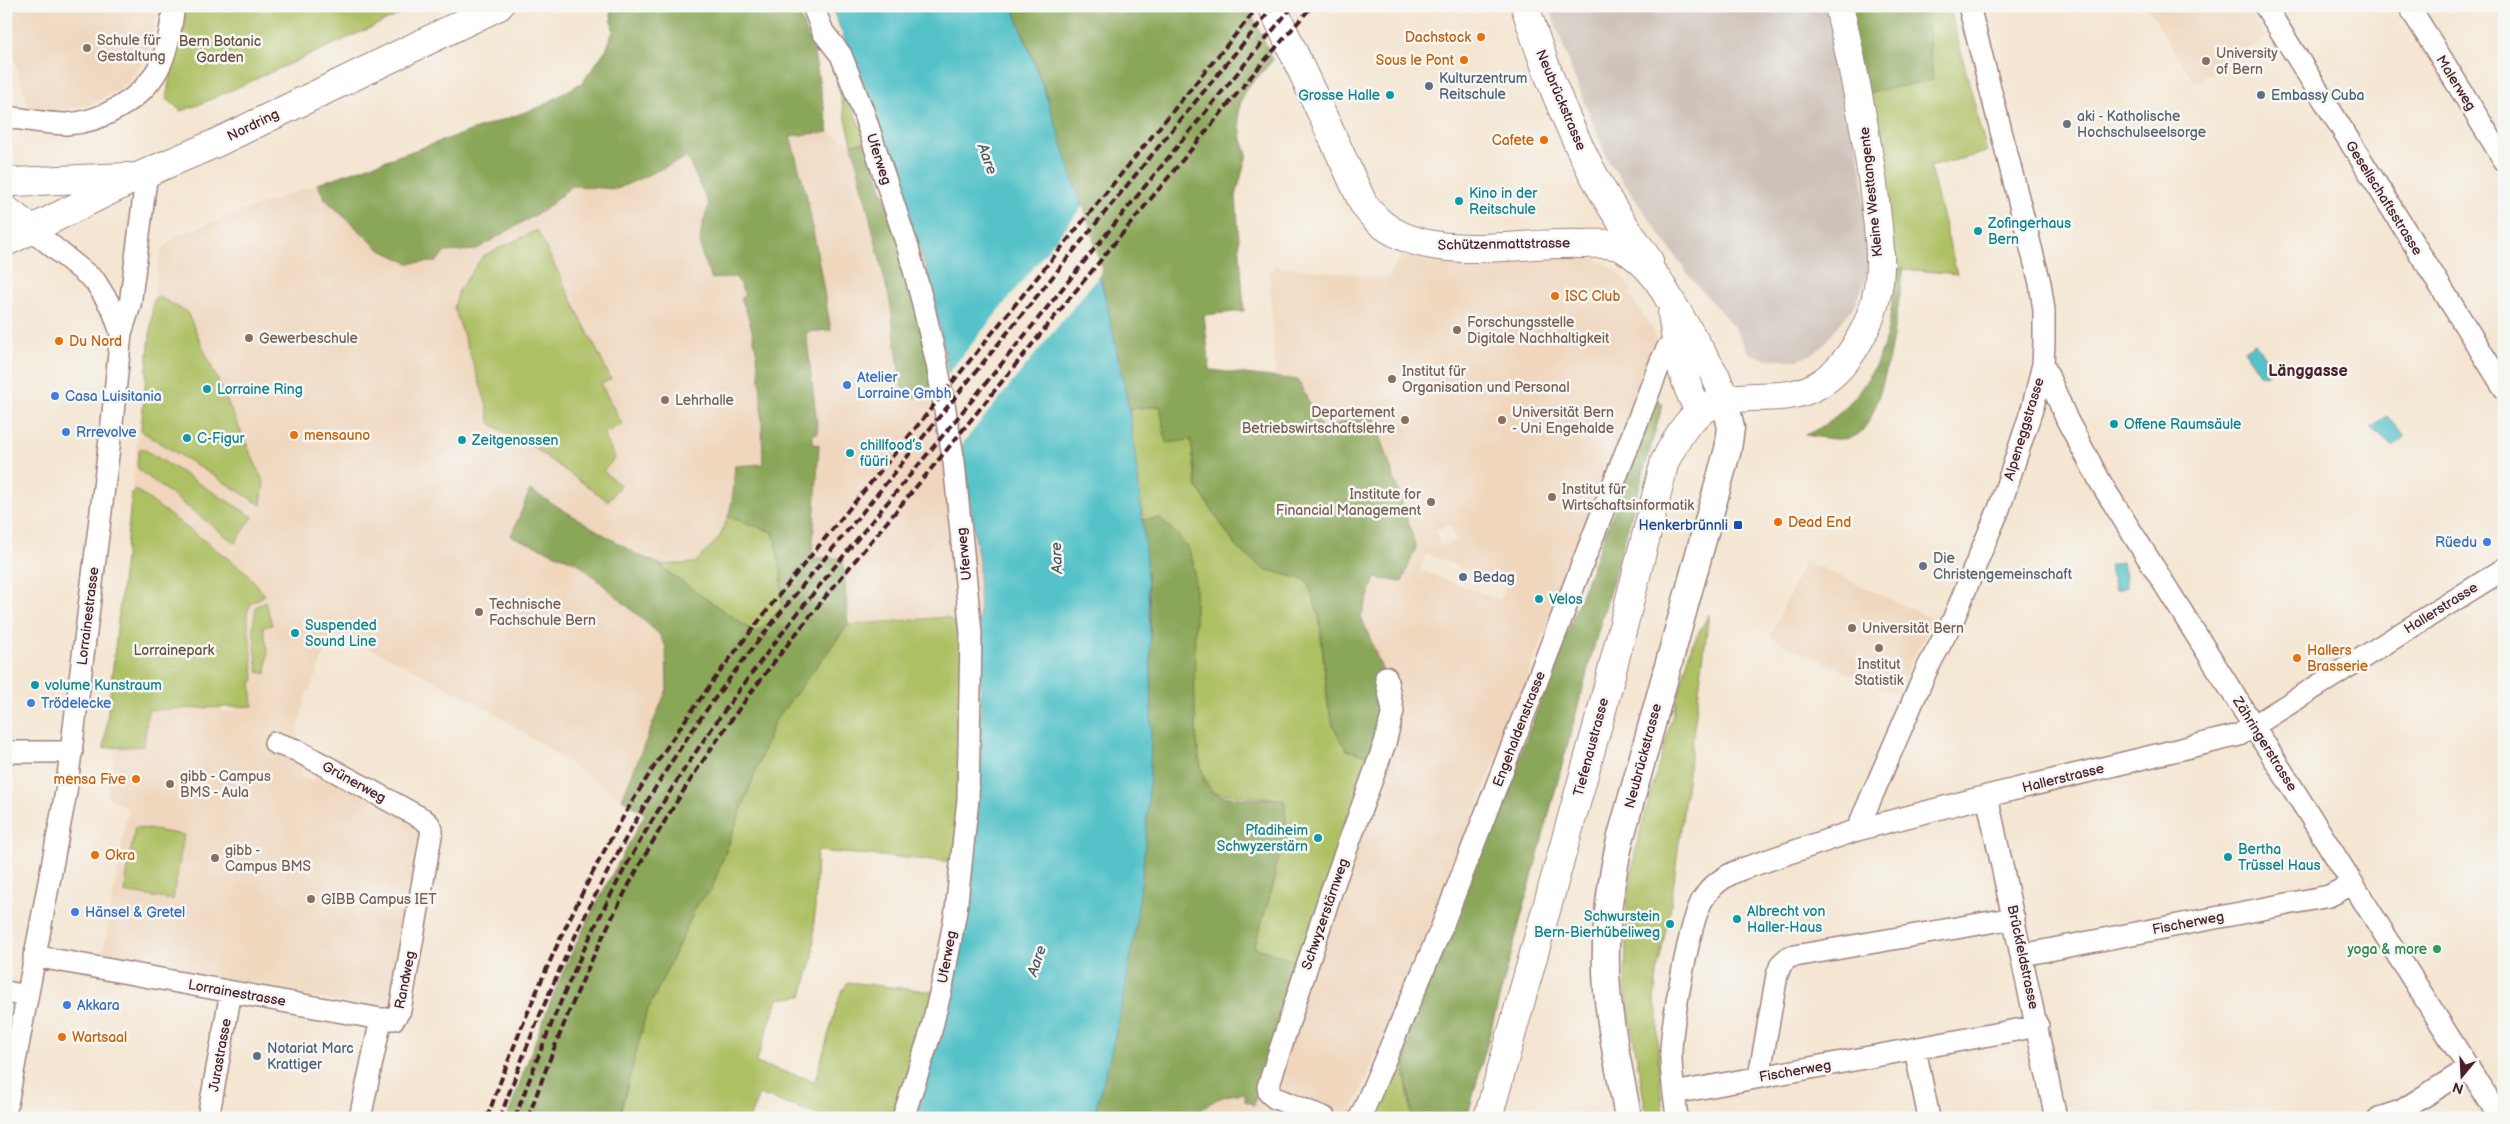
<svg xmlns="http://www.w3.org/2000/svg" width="2510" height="1124" font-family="'Balsamiq Sans',sans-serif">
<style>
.built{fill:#efd6bc;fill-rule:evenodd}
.industrial{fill:#cdc2b9}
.green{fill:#adc063;stroke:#7c7047}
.forest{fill:#8aa659;stroke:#6a6242}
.water{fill:#54c2c9;stroke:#4f707a}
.pier{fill:#f4e6d2}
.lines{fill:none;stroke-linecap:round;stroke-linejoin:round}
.minor-casing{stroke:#9f827e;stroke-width:24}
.tertiary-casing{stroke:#9f827e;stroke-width:29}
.secondary-casing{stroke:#9f827e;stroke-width:30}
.primary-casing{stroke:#9f827e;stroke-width:30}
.minor{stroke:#fff;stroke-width:21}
.tertiary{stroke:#fff;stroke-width:26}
.secondary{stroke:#fff;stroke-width:28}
.primary{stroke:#fff;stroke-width:28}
.rail{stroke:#4a1f2b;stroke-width:4;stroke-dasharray:8 4;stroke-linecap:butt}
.food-dot{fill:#e8710a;stroke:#f6f6f2;stroke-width:2}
.education-dot{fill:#8d6e63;stroke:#f6f6f2;stroke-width:2}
.service-dot{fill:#5c6f8a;stroke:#f6f6f2;stroke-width:2}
.culture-dot{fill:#0f9aa8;stroke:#f6f6f2;stroke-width:2}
.worship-dot{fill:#6b7280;stroke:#f6f6f2;stroke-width:2}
.shop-dot{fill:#3f7fe0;stroke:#f6f6f2;stroke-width:2}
.transit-dot{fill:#1a4fb4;stroke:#f6f6f2;stroke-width:2}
.leisure-dot{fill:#2e9e5b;stroke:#f6f6f2;stroke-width:2}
.labels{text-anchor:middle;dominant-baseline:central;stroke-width:5;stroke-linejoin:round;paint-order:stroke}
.food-label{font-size:14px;fill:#c56008;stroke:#f6f6f2;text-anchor:start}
.education-label{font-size:14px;fill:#785e54;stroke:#f6f6f2;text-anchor:start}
.park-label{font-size:14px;fill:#684f3c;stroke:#f6f6f2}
.service-label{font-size:14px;fill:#4e5e75;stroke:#f6f6f2;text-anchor:start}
.street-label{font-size:14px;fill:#4a1f2b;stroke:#f6f6f2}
.culture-label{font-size:14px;fill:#0d838f;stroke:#f6f6f2;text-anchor:start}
.worship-label{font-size:14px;fill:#5b616d;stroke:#f6f6f2;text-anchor:start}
.shop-label{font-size:14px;fill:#366cbe;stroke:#f6f6f2;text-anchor:start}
.transit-label{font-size:14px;fill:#164399;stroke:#f6f6f2;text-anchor:end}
.leisure-label{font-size:14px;fill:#27864d;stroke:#f6f6f2;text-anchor:end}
.water-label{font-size:15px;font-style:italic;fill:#4e5862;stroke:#f6f6f2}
.quarter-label{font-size:16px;font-weight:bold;fill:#4a1f2b;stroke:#f6f6f2}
</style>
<rect width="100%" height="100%" fill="#f6f6f2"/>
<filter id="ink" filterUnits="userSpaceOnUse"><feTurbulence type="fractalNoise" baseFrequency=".02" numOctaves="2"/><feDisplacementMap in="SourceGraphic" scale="10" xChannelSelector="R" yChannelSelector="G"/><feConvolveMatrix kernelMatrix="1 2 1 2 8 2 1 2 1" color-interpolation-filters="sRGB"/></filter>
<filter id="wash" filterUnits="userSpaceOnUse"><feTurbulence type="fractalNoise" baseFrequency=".0096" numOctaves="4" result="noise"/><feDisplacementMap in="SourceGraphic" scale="20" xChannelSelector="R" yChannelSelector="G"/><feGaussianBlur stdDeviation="1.12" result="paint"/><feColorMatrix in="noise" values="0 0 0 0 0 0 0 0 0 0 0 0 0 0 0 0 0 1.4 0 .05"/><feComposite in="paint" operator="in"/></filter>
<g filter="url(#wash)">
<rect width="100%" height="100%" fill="#f4e6d2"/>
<!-- built -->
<path class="built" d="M6,6H159L152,42L145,58L130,80L118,91L90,105L45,112L29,110L6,30Z
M2146,6H2246L2266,38L2195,83Z
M829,132L852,144L894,325L951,390L979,561L981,633H956L946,617L848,625L843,558H812L819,445H814L812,434L818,433L806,332L831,329L807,197L790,135Z
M687,157L709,205L699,233L736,277L746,295L741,298L751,321L759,359L764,464L734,486L725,529L711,548L695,563L662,565L647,559L530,490L511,535L578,563L659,634L666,647L667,689L622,799L490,710L385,655L332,633L310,690H307L294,754L303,760L300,777L314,779L317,767L424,828L393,1011L102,960L128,810L107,795L115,748L148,710L222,707L223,711L236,710L224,555L137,490H132L157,268L163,248L178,235L317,184L326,200L379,249L445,252L475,250L547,208L571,186L617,189ZM454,307L610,379L601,384L603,471L620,485L542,453L490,423L486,402Z
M1403,252L1424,259L1443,261L1584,255L1595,258L1614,269L1633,290L1629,293L1654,331L1655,347L1431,926L1350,1118H1196L1211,1102L1227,1095L1245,1093V1101L1255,1105L1385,677L1361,616L1375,577L1322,429L1298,380L1275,378L1269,269L1274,270V266L1387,278ZM1450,525L1456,541L1440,546L1435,530ZM1426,554L1506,584L1500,600L1420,570Z
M1805,560L1935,620L1917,649L1896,695L1770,637Z"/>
<!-- industrial -->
<path class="industrial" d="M1549,6H1828L1861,167L1871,259L1865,283L1853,307L1822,347L1810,355L1798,360L1765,359L1748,352L1734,327L1693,281L1609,162L1573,74Z"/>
<!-- green -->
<path class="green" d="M183,6H419L198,105L181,111L166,98Z
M1925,6H1949L1987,152L1930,167L1957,274L1894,268L1858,95L1932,70Z
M831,58L867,142L852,144Z
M537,230L611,379L601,384L622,424L603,434L615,458L603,471L620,485L608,501L527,443L513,438L490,423L486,402L454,307L459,290L483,256Z
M159,297L187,312L264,483L261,505L141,431L153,303L155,298Z
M1160,406L1191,440L1197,487L1237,548L1264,569L1307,580L1319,615L1328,705L1333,725L1379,759L1307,965L1254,948L1276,877L1274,868C1286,842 1287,827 1284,799L1215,793C1182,771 1200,605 1193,562L1188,547L1159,518L1142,520L1129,409Z
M142,448L253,517L235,543L139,470L137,464L139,450Z
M135,489L246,572L265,595L251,603L247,613L254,679L251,684L253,706L148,710L144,746L104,748L132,493Z
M728,517L773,532L781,570L782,607L757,634L662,568V565L695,563L719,538Z
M265,601L272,625L263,627L268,652L266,674L258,672L253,626L256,607Z
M1709,614L1670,911L1658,967L1654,999L1658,1017V1056L1663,1118H1647L1625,989L1627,901L1636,847L1692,645Z
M947,617L955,624L956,633H966L956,862L817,851L813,957L802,996L778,999L756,1063L815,1081L840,995L848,982L936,992L898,1118H826L759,1094L750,1118H619L646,1014L698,903L711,891L774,722L848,625Z
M135,827L184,835L173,900L124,892Z
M1409,1029L1412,1030L1404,1070L1412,1118H1371Z"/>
<!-- forest -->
<path class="forest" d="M610,6H796L813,49L829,132L790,136L807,197L831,330L806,332L818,433L812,434L814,445L819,444L812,558H843L848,625L774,722L711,891L698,903L646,1014L619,1118H507C526,1066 544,1015 566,965C590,913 618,864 645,814L622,799L667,689L666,647L659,634L578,563L511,536L530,490L638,555L662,565V568L757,634L782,607L781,570L773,532L728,517L732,501L735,466L763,464C761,408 764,350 741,298L745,295L736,277L712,279C696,246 698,237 709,205L687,157L617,189L571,186L547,208L475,250L445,252L436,262L408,263L379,249L326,200L317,184L540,107L583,82L607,48L613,31Z
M1012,6H1248L1273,60L1244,92L1238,112L1242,139L1247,154L1236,196L1244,311L1204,315L1210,370L1298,380L1322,429L1373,412L1416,547L1402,582L1375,578L1361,616L1385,677L1379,759L1346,750L1333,725L1328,705L1319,615L1307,580L1264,569L1237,548L1197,487L1191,440L1166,443L1160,406L1129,409L1102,283L1044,87Z
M1839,6H1925L1933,80L1858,95Z
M867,142L902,250L937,393L903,399L890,302L852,144Z
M1894,268H1904C1898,302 1885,418 1857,435C1843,443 1820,437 1805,435C1844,420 1878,374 1887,333C1892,311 1893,290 1894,268Z
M1657,398L1663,404L1598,632L1467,1118H1413L1405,1070L1412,1030L1410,1028L1503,799Z
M1159,518C1175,531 1187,542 1193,562C1200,603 1184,770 1212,792C1223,800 1269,798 1284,799C1286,818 1288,833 1282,852C1279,860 1274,866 1274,875L1276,876L1254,947L1307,965L1267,1089L1257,1092L1254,1105L1245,1101V1093C1224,1095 1207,1100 1196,1118H1093L1116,1033L1147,816L1151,693L1150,609L1142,520Z"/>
<!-- water -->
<path class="water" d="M831,6H1012C1055,113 1089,221 1113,333C1118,359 1125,385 1129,411C1164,644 1162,891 1093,1118H915L950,998L970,882L976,833L981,752L979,561L959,429L931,284L871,101Z
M2255,343L2271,367L2267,375L2260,374L2244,350Z
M2387,416L2405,436L2393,447L2371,428Z
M2122,562L2127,587L2115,590L2109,565Z"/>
<!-- pier -->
<path class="pier" d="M1083,206L1102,272L959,448L946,376Z"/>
</g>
<g filter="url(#ink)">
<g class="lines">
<!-- minor casing -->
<g class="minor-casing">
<path id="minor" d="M813,6L823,32L841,55L863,111L908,248L922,300L937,364L954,462L971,633L968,799L956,911L943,981L930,1035L903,1118
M2265,6L2504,388
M2409,6L2504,160
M6,117C26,119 47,124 67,124C102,122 141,100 158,69C168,50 171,27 174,6
M31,229L95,281L113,310L121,333
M2043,364L2067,420L2102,485L2500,1118
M275,743L296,750L423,819L429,824L432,830L400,1010L394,1019H381L360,1118
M6,752H72
M1987,796L2056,1118
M1857,830L1927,669L1953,620L1985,542L1999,509L2033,406L2043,364L2044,342V310L2040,283L1969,6
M2022,955L2329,896L2352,884
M34,956L381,1019
M6,992L26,996
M1915,1049L1929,1118
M1759,1077L1777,975L1781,964L1789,957L2014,918
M1674,1093L2038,1026
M6,1109L66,792L112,423L121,333L130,305L147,172
M208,1118L231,992
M1325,1118L1275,1098L1269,1093L1268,1087L1331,892L1385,743L1393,711L1386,677
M1360,1118L1441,929L1661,361L1668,347L1688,338
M1677,1118C1675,1098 1671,1077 1671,1057C1670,1030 1690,919 1703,899C1712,884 1726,875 1742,869L1857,830L1987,796L2239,735L2504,569
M2379,1118L2401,1111L2469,1068"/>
</g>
<!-- tertiary casing -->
<g class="tertiary-casing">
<path id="tertiary" d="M1628,1118C1621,1075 1610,1032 1607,989C1603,938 1609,889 1620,840L1728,449L1731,428L1725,400"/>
</g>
<!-- secondary casing -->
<g class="secondary-casing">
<path id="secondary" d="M6,184L13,182L128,177
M6,210L31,229
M6,242L137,177L214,144L499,6
M1725,400C1755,393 1786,402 1814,387C1848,370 1872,324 1878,288C1883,260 1878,228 1875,200C1867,135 1854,71 1839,6"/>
</g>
<!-- primary casing -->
<g class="primary-casing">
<path id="primary" d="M1272,6L1363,203C1406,271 1513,241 1580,244C1593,244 1609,242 1621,247C1636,255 1648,267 1658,280L1716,377L1725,400C1691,410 1680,432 1665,461L1602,710L1488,1118
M1525,6C1545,70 1569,132 1602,190C1615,215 1633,237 1649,261
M1672,313C1677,348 1681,380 1699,410"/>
</g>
<!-- minor -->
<use href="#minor" class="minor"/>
<!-- tertiary -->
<use href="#tertiary" class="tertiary"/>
<!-- secondary -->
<use href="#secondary" class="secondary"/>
<!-- primary -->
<use href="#primary" class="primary"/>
<!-- rail -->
<path class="rail" d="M487,1118C526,1010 571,906 629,807C712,668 821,545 922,420C1034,281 1146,143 1259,6
M500,1118C548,984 608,857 687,738C755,638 836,547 911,452C1031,303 1152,154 1274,6
M515,1118C553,1014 596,914 653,819C744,668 865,531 977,394C1082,265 1186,134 1293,6
M528,1118C564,1017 607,918 662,826C742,690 849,569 949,447C1050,322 1152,197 1254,73L1312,6"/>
</g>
</g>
<!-- markers -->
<g class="food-dot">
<circle cx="1481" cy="37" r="5"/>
<circle cx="1464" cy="60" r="5"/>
<circle cx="1544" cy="140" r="5"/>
<circle cx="1555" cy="296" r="5"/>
<circle cx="59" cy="341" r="5"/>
<circle cx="294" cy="435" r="5"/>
<circle cx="1778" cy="522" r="5"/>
<circle cx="2297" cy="658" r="5"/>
<circle cx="136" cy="779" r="5"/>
<circle cx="95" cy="855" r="5"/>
<circle cx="62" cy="1037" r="5"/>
</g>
<g class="education-dot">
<circle cx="87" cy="48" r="5"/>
<circle cx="2206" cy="61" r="5"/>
<circle cx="1457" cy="330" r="5"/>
<circle cx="249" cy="338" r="5"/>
<circle cx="1392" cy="379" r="5"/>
<circle cx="665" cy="400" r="5"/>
<circle cx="1405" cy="420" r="5"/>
<circle cx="1502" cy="420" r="5"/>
<circle cx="1552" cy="497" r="5"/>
<circle cx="1431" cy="502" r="5"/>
<circle cx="479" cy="612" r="5"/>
<circle cx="1852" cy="628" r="5"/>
<circle cx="1879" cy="648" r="5"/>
<circle cx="170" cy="784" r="5"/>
<circle cx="215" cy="858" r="5"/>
<circle cx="311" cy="899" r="5"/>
</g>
<g class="service-dot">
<circle cx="1429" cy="86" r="5"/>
<circle cx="2261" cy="95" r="5"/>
<circle cx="1463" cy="577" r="5"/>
<circle cx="257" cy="1056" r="5"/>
</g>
<g class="culture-dot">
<circle cx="1390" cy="95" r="5"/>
<circle cx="1459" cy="201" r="5"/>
<circle cx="1978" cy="231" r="5"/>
<circle cx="207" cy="389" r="5"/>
<circle cx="2114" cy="424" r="5"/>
<circle cx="187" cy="438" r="5"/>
<circle cx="462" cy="440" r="5"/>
<circle cx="850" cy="453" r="5"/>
<circle cx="1539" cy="599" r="5"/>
<circle cx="295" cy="633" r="5"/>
<circle cx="35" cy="685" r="5"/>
<circle cx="1318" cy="838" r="5"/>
<circle cx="2228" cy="857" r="5"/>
<circle cx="1737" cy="919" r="5"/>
<circle cx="1670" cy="924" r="5"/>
</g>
<g class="worship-dot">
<circle cx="2067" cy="124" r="5"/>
<circle cx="1923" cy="566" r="5"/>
</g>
<g class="shop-dot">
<circle cx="847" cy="385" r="5"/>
<circle cx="55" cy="396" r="5"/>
<circle cx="66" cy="432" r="5"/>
<circle cx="2487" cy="542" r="5"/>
<circle cx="31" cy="703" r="5"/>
<circle cx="75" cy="912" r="5"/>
<circle cx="67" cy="1005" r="5"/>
</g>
<rect class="transit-dot" x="1733" y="520" width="10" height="10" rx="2.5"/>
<circle class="leisure-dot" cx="2437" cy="949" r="5"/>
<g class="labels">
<!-- food labels -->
<g class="food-label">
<text x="1471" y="37" text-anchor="end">Dachstock</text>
<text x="1454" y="60" text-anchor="end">Sous le Pont</text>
<text x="1534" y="140" text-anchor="end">Cafete</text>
<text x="1565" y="296">ISC Club</text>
<text x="69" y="341">Du Nord</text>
<text x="304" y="435">mensauno</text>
<text x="1788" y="522">Dead End</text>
<text x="2307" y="650">Hallers<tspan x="2307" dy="16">Brasserie</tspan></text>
<text x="126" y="779" text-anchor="end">mensa Five</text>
<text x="105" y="855">Okra</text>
<text x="72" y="1037">Wartsaal</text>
</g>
<!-- education labels -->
<g class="education-label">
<text x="97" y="40">Schule für<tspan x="97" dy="16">Gestaltung</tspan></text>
<text x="2216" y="53">University<tspan x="2216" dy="16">of Bern</tspan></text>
<text x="1467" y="322">Forschungsstelle<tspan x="1467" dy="16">Digitale Nachhaltigkeit</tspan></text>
<text x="259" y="338">Gewerbeschule</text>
<text x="1402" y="371">Institut für<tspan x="1402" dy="16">Organisation und Personal</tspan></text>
<text x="675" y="400">Lehrhalle</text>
<text x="1395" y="412" text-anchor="end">Departement<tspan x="1395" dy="16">Betriebswirtschaftslehre</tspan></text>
<text x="1512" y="412">Universität Bern<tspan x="1512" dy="16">- Uni Engehalde</tspan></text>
<text x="1562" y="489">Institut für<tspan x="1562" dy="16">Wirtschaftsinformatik</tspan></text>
<text x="1421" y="494" text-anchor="end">Institute for<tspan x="1421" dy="16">Financial Management</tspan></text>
<text x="489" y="604">Technische<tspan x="489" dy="16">Fachschule Bern</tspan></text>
<text x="1862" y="628">Universität Bern</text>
<text x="1879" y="664" text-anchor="middle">Institut<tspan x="1879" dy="16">Statistik</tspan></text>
<text x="180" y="776">gibb - Campus<tspan x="180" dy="16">BMS - Aula</tspan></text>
<text x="225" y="850">gibb -<tspan x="225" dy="16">Campus BMS</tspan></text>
<text x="321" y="899">GIBB Campus IET</text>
</g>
<!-- park labels -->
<g class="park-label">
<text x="220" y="41">Bern Botanic<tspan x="220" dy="16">Garden</tspan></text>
<text x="174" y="650">Lorrainepark</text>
</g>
<!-- service labels -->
<g class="service-label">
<text x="1439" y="78">Kulturzentrum<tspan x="1439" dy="16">Reitschule</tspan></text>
<text x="2271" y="95">Embassy Cuba</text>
<text x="1473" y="577">Bedag</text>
<text x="267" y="1048">Notariat Marc<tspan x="267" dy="16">Krattiger</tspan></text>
</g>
<!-- street labels -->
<g class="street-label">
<text transform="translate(2456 83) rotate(58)">Malerweg</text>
<text transform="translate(1561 100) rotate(67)">Neubrückstrasse</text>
<text transform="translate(253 125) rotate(-26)">Nordring</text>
<text transform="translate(879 159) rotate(72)">Uferweg</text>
<text transform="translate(1871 192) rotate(-96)">Kleine Westtangente</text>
<text transform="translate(2384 198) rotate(58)">Gesellschaftsstrasse</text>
<text transform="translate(1504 244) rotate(-1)">Schützenmattstrasse</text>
<text transform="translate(2024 429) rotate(-73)">Alpeneggstrasse</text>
<text transform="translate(964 554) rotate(-96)">Uferweg</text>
<text transform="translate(2441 608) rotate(-32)">Hallerstrasse</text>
<text transform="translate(88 616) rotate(-83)">Lorrainestrasse</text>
<text transform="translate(1519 729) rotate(-69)">Engehaldenstrasse</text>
<text transform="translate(2265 744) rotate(58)">Zähringerstrasse</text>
<text transform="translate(1591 747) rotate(-75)">Tiefenaustrasse</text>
<text transform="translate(1643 756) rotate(-75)">Neubrückstrasse</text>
<text transform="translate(2063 778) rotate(-14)">Hallerstrasse</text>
<text transform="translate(354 782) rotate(29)">Grünerweg</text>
<text transform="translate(1325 914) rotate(-71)">Schwyzerstärnweg</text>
<text transform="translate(2188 923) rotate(-11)">Fischerweg</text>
<text transform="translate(947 957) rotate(-80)">Uferweg</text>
<text transform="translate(2023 957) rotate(78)">Brückfeldstrasse</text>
<text transform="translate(405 980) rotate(-79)">Randweg</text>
<text transform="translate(237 993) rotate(10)">Lorrainestrasse</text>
<text transform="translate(220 1055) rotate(-80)">Jurastrasse</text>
<text transform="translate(1795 1071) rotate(-10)">Fischerweg</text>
</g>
<!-- culture labels -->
<g class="culture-label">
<text x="1380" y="95" text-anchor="end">Grosse Halle</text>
<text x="1469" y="193">Kino in der<tspan x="1469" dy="16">Reitschule</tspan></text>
<text x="1988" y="223">Zofingerhaus<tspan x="1988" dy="16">Bern</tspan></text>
<text x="217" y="389">Lorraine Ring</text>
<text x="2124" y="424">Offene Raumsäule</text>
<text x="197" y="438">C-Figur</text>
<text x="472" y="440">Zeitgenossen</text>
<text x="860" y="445">chillfood’s<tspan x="860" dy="16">füüri</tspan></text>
<text x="1549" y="599">Velos</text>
<text x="305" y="625">Suspended<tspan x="305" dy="16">Sound Line</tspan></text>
<text x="45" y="685">volume Kunstraum</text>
<text x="1308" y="830" text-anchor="end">Pfadiheim<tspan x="1308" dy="16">Schwyzerstärn</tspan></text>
<text x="2238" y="849">Bertha<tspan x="2238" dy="16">Trüssel Haus</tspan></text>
<text x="1747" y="911">Albrecht von<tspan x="1747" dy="16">Haller-Haus</tspan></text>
<text x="1660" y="916" text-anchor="end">Schwurstein<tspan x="1660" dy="16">Bern-Bierhübeliweg</tspan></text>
</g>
<!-- worship labels -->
<g class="worship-label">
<text x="2077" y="116">aki - Katholische<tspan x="2077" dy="16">Hochschulseelsorge</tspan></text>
<text x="1933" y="558">Die<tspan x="1933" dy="16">Christengemeinschaft</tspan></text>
</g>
<!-- shop labels -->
<g class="shop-label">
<text x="857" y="377">Atelier<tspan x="857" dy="16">Lorraine Gmbh</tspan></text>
<text x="65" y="396">Casa Luisitania</text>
<text x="76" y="432">Rrrevolve</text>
<text x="2477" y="542" text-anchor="end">Rüedu</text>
<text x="41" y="703">Trödelecke</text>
<text x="85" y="912">Hänsel &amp; Gretel</text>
<text x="77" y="1005">Akkara</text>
</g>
<!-- transit labels -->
<g class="transit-label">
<text x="1728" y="525">Henkerbrünnli</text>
</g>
<!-- leisure labels -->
<g class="leisure-label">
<text x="2427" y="949">yoga &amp; more</text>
</g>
<!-- water labels -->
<g class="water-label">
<text transform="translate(987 159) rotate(70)">Aare</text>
<text transform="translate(1057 558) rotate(-92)">Aare</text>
<text transform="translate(1037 961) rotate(-71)">Aare</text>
</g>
<!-- quarter labels -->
<g class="quarter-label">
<text x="2308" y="371">Länggasse</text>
</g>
</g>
<!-- margin -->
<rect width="2510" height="1124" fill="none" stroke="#f6f6f2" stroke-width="25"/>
<!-- north arrow -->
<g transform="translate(2462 1076) rotate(198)" stroke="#f6f6f2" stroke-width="4" paint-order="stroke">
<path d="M0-4L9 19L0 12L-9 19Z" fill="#4a1f2b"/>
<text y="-8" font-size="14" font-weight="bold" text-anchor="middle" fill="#4a1f2b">N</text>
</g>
</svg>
